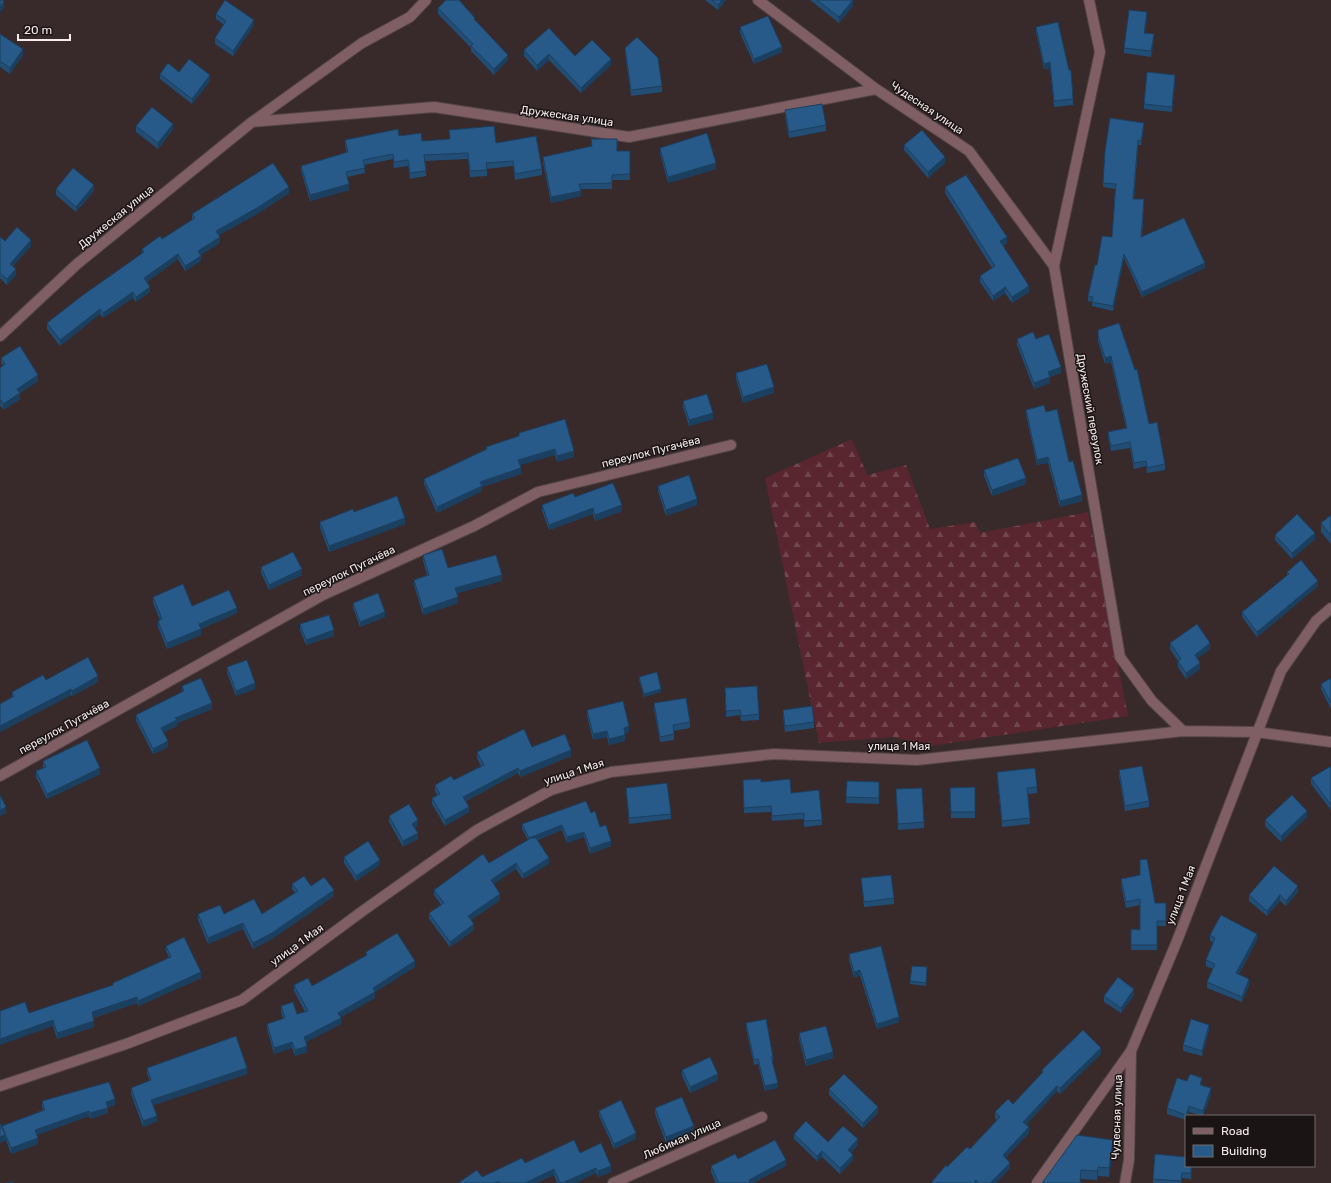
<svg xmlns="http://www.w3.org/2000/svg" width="1331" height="1183" font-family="Rubik,sans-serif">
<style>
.forest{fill:url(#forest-firs)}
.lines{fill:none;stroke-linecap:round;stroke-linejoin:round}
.minor-casing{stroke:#534446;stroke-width:12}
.tertiary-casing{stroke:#534446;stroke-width:12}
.minor{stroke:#7f5f63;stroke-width:10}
.tertiary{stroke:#7f5f63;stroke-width:10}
.wall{fill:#224d75}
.shaded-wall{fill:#1b3f5f}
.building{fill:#275a88;stroke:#1b3f5f}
.labels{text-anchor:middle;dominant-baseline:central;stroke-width:3;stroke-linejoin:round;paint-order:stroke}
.street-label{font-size:11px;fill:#f7eced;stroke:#1b1414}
</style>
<defs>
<pattern id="forest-firs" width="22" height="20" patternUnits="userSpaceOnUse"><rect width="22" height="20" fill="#592630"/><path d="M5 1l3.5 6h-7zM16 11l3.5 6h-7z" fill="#72464e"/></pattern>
</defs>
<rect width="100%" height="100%" fill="#38292b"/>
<!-- forest -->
<path class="forest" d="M852,439L867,475L906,465L930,529L975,522L980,533L1088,512L1128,716L931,746L893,737L819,743L765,478Z"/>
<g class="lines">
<!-- minor casing -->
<g class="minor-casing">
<path id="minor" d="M758,0L876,89L969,151L1054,266
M1089,0L1100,52L1054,266L1120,657L1152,701L1183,731L1256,732L1331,742
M252,122L362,43L410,17L426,0
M0,336L77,264L252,122L434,107L629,137L876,89
M0,776L323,595L474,526L538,492L731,445
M0,1086L126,1044L242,1000L364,910L477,830L551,790L611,772L774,754L917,760L1183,731
M613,1183L762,1117
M1125,1183L1129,1160L1131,1051"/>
</g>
<!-- tertiary casing -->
<g class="tertiary-casing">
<path id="tertiary" d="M1037,1183L1131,1051L1177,941L1281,671L1316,621L1331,608"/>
</g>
<!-- minor -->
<use href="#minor" class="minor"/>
<!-- tertiary -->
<use href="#tertiary" class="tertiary"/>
</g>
<!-- wall -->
<path class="wall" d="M705,0H726L718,10Z
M810,0H852L853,6L839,23Z
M438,8L475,21L508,60L494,75L471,51V48L438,14Z
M216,14L254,25L233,56L215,44V38L224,25L216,19Z
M1147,18L1145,33L1154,40L1151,57L1124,53V48Z
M740,27L782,52L754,64L740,33Z
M1036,27L1073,99V105L1054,107L1050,68L1044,69L1036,32Z
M0,34L23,55L10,74L0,67Z
M625,48L662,86V92L631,96L625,53Z
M524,50L575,56L611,65L581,93L549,60L537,71L524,56Z
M179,72L210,81L192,104L160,79V74Z
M1175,81L1172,112L1144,109V104Z
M785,110L826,125V131L789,138L785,116Z
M136,126L173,129L158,149L136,132Z
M1144,127L1141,145H1138L1134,199L1144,204L1142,237L1205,268L1142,297L1124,258L1113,311L1092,306V302L1088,301V296L1097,265L1112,237L1115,189L1103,187V183Z
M399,136L422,141L496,143L542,169V175L515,180L513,166L487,169V176L470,177L468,159L425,161L426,171V176L410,179L408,166L394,168L393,159L364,165L365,173L347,177L349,190L310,201L301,171V166L347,153L345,146V140Z
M904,145L945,163L928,178L904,150Z
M660,148L716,169L668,183L660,153Z
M617,151H630V180H612V189H581V196L551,203L543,163V157Z
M945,187L1007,243L1003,246L1029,292L1012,303L1005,293L993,301L980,282V276L992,268L945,193Z
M56,189L94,191L76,212L56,195Z
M289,193L257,214L219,235L220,243L200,255L201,261L185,271L178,259L147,282L150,292L136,302L133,298L103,318L100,314L60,346L47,329V323L142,254V249L162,239L192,220V214Z
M0,237L5,241L31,246L13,266L16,275L7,285L0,278Z
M1098,330L1149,424L1165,464V470L1147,473L1146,466L1134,469L1130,448L1111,451L1108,437V432L1126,428L1111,362L1105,364L1098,341Z
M1017,339H1036L1061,373L1050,377V383L1034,389L1017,345Z
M1,358L38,381L20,393V399L3,410L1,406L0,407L3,366L1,363Z
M736,373L774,393L743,403L736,379Z
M683,401L713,419L689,426L683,407Z
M1026,410L1046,412L1069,462L1082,501L1060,507L1048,463L1037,465L1026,415Z
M519,433L574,457L557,462L555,455L520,465L521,474L482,487V491L437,513L424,484V479L486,450V447L519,436Z
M984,470L1026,484L992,496L984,476Z
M658,486L697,505L666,516L658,491Z
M575,497L622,511L595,521L593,514L549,530L542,511V505Z
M354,512L405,524L329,552L320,528V522Z
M1331,515V544L1321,532V523Z
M1275,535L1315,539L1292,559L1275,540Z
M423,555L448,568L502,581L456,593L458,603L423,615L414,585V580L427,575L423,561Z
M261,567L302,575L269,590L261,573Z
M1287,572L1318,586L1257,637L1242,617V612L1287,576Z
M153,597L192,606L237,613L201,629V635L167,649L158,627V621L160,620L153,603Z
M353,603L385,617L360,627L353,608Z
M300,624L334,636L306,645L300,630Z
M1170,643L1210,649L1197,658L1200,669L1186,679L1178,667V661L1170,649Z
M227,667L255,689L236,696L227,673Z
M639,677L661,692L644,697L639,680Z
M1331,678V709L1321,689V684Z
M46,680L98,682L72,696L71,695L0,732V704L12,697V692Z
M182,686L212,709L177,723V726L164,732L168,747L153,754L136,721V715L182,692Z
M725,688L759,714V720L741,721L740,715L726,717Z
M654,703L690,722V728L674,731V740L660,742L654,709Z
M587,710L629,732L625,733V741L609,745L607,737L593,740L587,716Z
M783,710L814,722V728L785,732L783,716Z
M532,747L571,756L520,777L518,773L466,801L469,812L445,826L432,804V798L437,795L435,791V785L454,780L481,766L477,758V752Z
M43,761L100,774L47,799L36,777V771L43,768Z
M1331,766V810L1311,784V778Z
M1119,770L1149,801V807L1125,811L1119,776Z
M997,772L1037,787V793L1028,794L1030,824L1002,827L997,777Z
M847,781L879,782V804L846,803Z
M761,782L791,793L822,820V825L804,827V819L772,821L771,812L744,813L743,785Z
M975,787V818H951L950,788Z
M626,788L671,814V819L629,824Z
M896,789L924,822V828L898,830Z
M591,813L600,827L611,846L590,854L584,837L567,843L562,830L538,840L549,864L523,879L516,869L493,884L500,900L471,920L474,930L450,947L429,919V913L441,905L434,895V890L489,863L528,840L522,829V824Z
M389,816L418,826L414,828L418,839L403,847L389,822Z
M1307,817L1281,842L1265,826V820Z
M344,857L380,865L356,881L344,863Z
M861,878L894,898V904L864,907Z
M1121,879L1155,903H1166V926H1157V950H1131V929L1140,930V905L1126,908L1121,885Z
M292,884L311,886L334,896L272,939L253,949L243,929L208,944L198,920V914H262L295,893L292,889Z
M1298,892L1286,906L1280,901L1267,916L1249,901V895Z
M1210,935L1257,940L1239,974L1249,985L1242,1002L1207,988V982L1213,969L1206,966V960L1213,942L1210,941Z
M166,946L201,978L138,1006L137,1003L93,1018L94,1027L57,1039L53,1026L29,1013L113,985V983L169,958L166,951Z
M366,952L415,967L375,992V998L341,1017V1024L306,1042L307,1052L295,1056L292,1048L274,1054L267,1029V1024L283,1019L281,1012V1006L297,1014L305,1012L294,991V985L312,986L366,956Z
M849,954L899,1022L877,1029L860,976L854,977L849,960Z
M927,967L926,986L910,984V981Z
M1134,995L1121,1013L1104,1002V996Z
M746,1023L773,1057V1062H772L778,1088L765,1091L758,1064L754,1065L746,1028Z
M1209,1030L1202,1056L1183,1051V1045Z
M799,1033L833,1058L806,1066L799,1039Z
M1101,1054L1060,1094L1057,1091L1026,1125L1029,1133L1005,1158L1010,1168L996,1183H931L947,1167L970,1149L997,1120L995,1118V1112L1013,1104L1042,1073V1070Z
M147,1068L247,1074L153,1105L157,1121L143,1127L131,1094V1088L150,1081L147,1074Z
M682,1070L718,1080L690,1093L682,1076Z
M1187,1081L1202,1084V1085L1211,1094L1203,1116L1189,1112L1188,1116H1186V1120L1167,1114V1108Z
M829,1089L878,1113L863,1128L829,1095Z
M42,1101L115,1105L108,1107V1113L90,1119L89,1116L36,1135L38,1144L11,1154L5,1137V1141L2,1126L43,1110L42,1107Z
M655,1108L694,1132L666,1143L655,1114Z
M599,1111L636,1139L614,1149L599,1116Z
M794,1134L828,1142L858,1145L851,1153L853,1160L840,1174L822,1157L817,1161L794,1139Z
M1113,1149L1109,1177L1098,1176L1097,1180L1081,1179V1183H1042Z
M580,1153L611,1172L598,1177L596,1173L575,1183H557L554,1175L536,1183H458L482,1177L525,1163Z
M738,1159L786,1166L753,1183H716L711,1172V1166Z
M1192,1166L1191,1179L1182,1178L1181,1183H1153V1179Z"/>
<!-- shaded-wall -->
<path class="shaded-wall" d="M722,0H726L718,10V5Z
M853,0V6L839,23V17Z
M4,1V7L0,13V7Z
M1147,12V18L1144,39V33Z
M254,20V25L233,56V51Z
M1154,34V40L1151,57V51Z
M782,47V52L754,64V59Z
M23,49V55L10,74V68Z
M549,54V60L537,71V65Z
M508,55V60L494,75V69Z
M611,59V65L581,93V88Z
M1050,62V68L1044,69V64Z
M210,75V81L192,104V99Z
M1175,75V81L1172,112V107Z
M1144,123V127L1141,145V141Z
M173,124V129L158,149V143Z
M945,157V163L928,178V172Z
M716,163V169L668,183V177Z
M349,184V190L310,201V195Z
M94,185V191L76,212V207Z
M289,187V193L257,214L216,237V231Z
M581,191V196L551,203V197Z
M220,237V243L198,257V251Z
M1007,237V243L1000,247V241Z
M31,240V246L10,269V264Z
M178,254V259L144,284V278Z
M1124,254V258L1113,311V306Z
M201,256V261L185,271V266Z
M1205,263V268L1142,297V292Z
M16,269V275L7,285V279Z
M1029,286V292L1012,303V297Z
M150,287V292L136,302V297Z
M1005,287V293L993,301V296Z
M133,292V298L103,318V313Z
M100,309V314L60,346V340Z
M1111,356V362L1105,364V358Z
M1061,367V373L1048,377V372Z
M38,375V381L17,394V389Z
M1050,377V383L1034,389V383Z
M774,387V393L743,403V397Z
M20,393V399L3,410V404Z
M713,413V419L689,426V420Z
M555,449V455L518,466V460Z
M574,451V457L557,462V456Z
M1048,457V463L1037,465V460Z
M521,468V474L482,487V491L437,513V507L480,482Z
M1026,478V484L992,496V490Z
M1082,495V501L1060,507V501Z
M697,499V505L666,516V510Z
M622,505V511L595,521V515Z
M593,508V514L549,530V525Z
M405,518V524L329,552V546Z
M1315,533V539L1292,559V553Z
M302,569V575L269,590V585Z
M502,575V581L455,594V588Z
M1318,581V586L1257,637V632Z
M458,597V603L423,615V609Z
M237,608V613L199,630V624Z
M385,612V617L360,627V622Z
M201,629V635L167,649V643Z
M334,630V636L306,645V640Z
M1210,643V649L1195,660V655Z
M1200,663V669L1186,679V673Z
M98,676V682L72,696V691Z
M255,683V689L236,696V691Z
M71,689V695L0,732V726Z
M661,689V692L644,697V694Z
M212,703V709L177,723V726L161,734V728L175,718Z
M629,726V732L624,733V728Z
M607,731V737L593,740V734Z
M625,735V741L609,745V739Z
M168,741V747L153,754V749Z
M571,750V756L520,777V771Z
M100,768V774L47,799V794Z
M518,768V773L463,802V797Z
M6,807V813L0,816V810Z
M469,807V812L445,826V820Z
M1307,811V817L1281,842V836Z
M418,820V826L412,829V824Z
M562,825V830L529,843V838Z
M584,832V837L567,843V837Z
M418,833V839L403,847V841Z
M611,841V846L590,854V848Z
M549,858V864L523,879V874Z
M380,860V865L356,881V876Z
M516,863V869L491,886V880Z
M1298,886V892L1286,906V901Z
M334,890V896L272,939L253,949V943Z
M500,894V900L468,922V916Z
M1280,895V901L1267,916V911Z
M243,923V929L208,944V938Z
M474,924V930L450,947V942Z
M1257,934V940L1236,979V973Z
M415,961V967L375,992V998L338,1019V1013L373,988Z
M860,970V976L854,977V972Z
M201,972V978L138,1006V1001Z
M1249,979V985L1242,1002V997Z
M1134,989V995L1121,1013V1008Z
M137,997V1003L92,1018V1012Z
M899,1017V1022L877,1029V1024Z
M341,1018V1024L304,1043V1037Z
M53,1020V1026L0,1045V1039Z
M94,1021V1027L57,1039V1033Z
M1209,1025V1030L1202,1056V1051Z
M292,1042V1048L274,1054V1048Z
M307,1046V1052L295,1056V1050Z
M1101,1048V1054L1060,1094V1088Z
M833,1052V1058L806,1066V1060Z
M247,1068V1074L151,1106V1100Z
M718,1074V1080L690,1093V1087Z
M778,1083V1088L765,1091V1086Z
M1057,1086V1091L1023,1128V1122Z
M1211,1088V1094L1203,1116V1111Z
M115,1099V1105L106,1108V1102Z
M1189,1106V1112L1188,1116H1186Z
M878,1107V1113L863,1128V1123Z
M108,1108V1113L90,1119V1113Z
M89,1111V1116L35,1136V1130Z
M157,1116V1121L143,1127V1121Z
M694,1126V1132L666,1143V1137Z
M1029,1127V1133L1003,1161V1155Z
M636,1133V1139L614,1149V1144Z
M5,1135V1141L0,1143V1137Z
M38,1138V1144L11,1154V1148Z
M858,1139V1145L848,1156V1150Z
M1113,1140V1149L1109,1177V1168Z
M822,1151V1157L817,1161V1156Z
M853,1155V1160L840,1174V1168Z
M786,1160V1166L753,1183H749V1180Z
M1010,1163V1168L996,1183H990Z
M611,1166V1172L598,1177V1171Z
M1098,1167V1176L1097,1180V1171Z
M596,1168V1173L575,1183H562Z
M554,1169V1175L536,1183H525Z
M1081,1170V1183H1080Z"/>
<!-- building -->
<path class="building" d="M0,0H2L4,1L0,7Z
M225,0L254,20L233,51L215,38L226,21L216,14Z
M446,0H459L475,18L474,19L508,55L494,69L471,46L473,44L438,8Z
M712,0H722L718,5Z
M817,0H853L839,17Z
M1129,10L1147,12L1144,33L1154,34L1151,51L1124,48Z
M768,16L782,47L754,59L740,27Z
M1058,22L1069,70H1071L1073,99L1054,101L1050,62L1044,64L1036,27Z
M549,28L575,56L592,40L611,59L581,88L549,54L537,65L524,50Z
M0,34L23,49L10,68L0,61Z
M637,37L658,58L662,86L631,90L625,48Z
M189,59L210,75L192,99L160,74L168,63L179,72Z
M1147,72L1175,75L1172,107L1144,104Z
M822,104L826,125L789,132L785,110Z
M152,107L173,124L158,143L136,126Z
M1110,118L1144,123L1141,141L1138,140L1133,199H1144L1141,237L1184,218L1205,263L1142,292L1124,254L1113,306L1092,302L1093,297L1088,296L1095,265H1097L1102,236L1112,237L1116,184L1103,183L1105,151Z
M494,126L496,143L536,136L542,169L515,174L513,161L486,163L487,170L470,171L468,153L424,155L426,171L410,173L408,160L394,162L393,154L363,160L365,168L346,172L349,184L310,195L301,166L348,152L345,140L398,129L399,136L421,133L422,141L450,139L449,130Z
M922,130L945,157L928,172L904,145Z
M707,133L716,163L668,177L660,148Z
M591,139H617V151H630V174L612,175V183L579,184L581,191L551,197L543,157L592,146Z
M273,163L289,187L257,208L216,231L220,237L198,251L201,256L185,266L178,254L144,278L150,287L136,297L133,292L103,313L100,309L60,340L47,323L83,295L144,252L142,249L160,236L162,239L195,218L192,214Z
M73,168L94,185L76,207L56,189Z
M966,175L1007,237L1000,241L1029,286L1012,297L1005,287L993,296L980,276L995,266L945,187Z
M17,227L31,240L10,264L16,269L7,279L0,273V237L5,241Z
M1119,323L1135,370L1137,369L1149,424L1157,422L1165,464L1147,468L1146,461L1134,463L1130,442L1111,446L1108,432L1127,428L1111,356L1105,358L1098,335V330Z
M1033,332L1036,339L1049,334L1061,367L1048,372L1050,377L1034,383L1017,339Z
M20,346L38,375L17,389L20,393L3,404L1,400L0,401V368L5,364L1,358Z
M767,364L774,387L743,397L736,373Z
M707,394L713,413L689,420L683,401Z
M1044,405L1046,412L1057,409L1069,462L1073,461L1082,495L1060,501L1048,457L1037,460L1026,410Z
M565,419L574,451L557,456L555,449L518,460L521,468L480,482L482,486L437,507L424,479L487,449L486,447L519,436V433Z
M1018,458L1026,478L992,490L984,470Z
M689,475L697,499L666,510L658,486Z
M613,483L622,505L595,515L593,508L549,525L542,505L573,493L575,497Z
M397,496L405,518L329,546L320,522L353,509L354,512Z
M1297,514L1315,533L1292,553L1275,535Z
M1331,515V536L1321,523Z
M442,549L448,568L496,555L502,575L455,588L458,597L423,609L414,580L429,575L423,555Z
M293,552L302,569L269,585L261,567Z
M1301,560L1318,581L1257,632L1242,612L1289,574L1287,572Z
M183,584L192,606L229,590L237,608L199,624L201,629L167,643L158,621L162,619L153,597Z
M378,593L385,612L360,622L353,603Z
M329,615L334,630L306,640L300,624Z
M1197,624L1210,643L1195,655L1200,663L1186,673L1178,661L1181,659L1170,643Z
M88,657L98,676L72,691L71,689L0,726V704L14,696L12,692L43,675L46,680Z
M247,660L255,683L236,691L227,667Z
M657,672L661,689L644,694L639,677Z
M201,678L212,703L175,718L177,720L161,728L168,741L153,749L136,715L184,691L182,686Z
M1331,678V703L1321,684Z
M757,686L759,714L741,716L740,710L726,711L725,688Z
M686,698L690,722L673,725L674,734L660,737L654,703Z
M623,701L629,726L624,728L625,735L609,739L607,731L593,734L587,710Z
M812,706L814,722L785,726L783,710Z
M524,729L532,747L565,734L571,750L520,771L518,768L463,797L469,807L445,820L432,798L440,794L435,785L451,776L454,780L484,765L477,752Z
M87,740L100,768L47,794L36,771L46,767L43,761Z
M1142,766L1149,801L1125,806L1119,770Z
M1331,766V805L1311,778Z
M1035,768L1037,787L1027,788L1030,818L1002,821L997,772Z
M761,779V782L790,779L791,793L819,790L822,820L804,821V813L772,816L771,806L744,808L743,780Z
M847,781L879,782V798L846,797Z
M667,783L671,814L629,818L626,788Z
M975,787V812H951L950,788Z
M922,788L924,822L898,824L896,789Z
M0,795L6,807L0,810Z
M1292,795L1307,811L1281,836L1265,820Z
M586,801L591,813L595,811L600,827L606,825L611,841L590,848L584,832L567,837L562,825L529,838L522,824Z
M409,804L418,820L412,824L418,833L403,841L389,816Z
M531,838H536L549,858L523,874L516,863L491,880L500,894L468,916L474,924L450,942L429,913L444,903L434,890L483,854L489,863Z
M368,841L380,860L356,876L344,857Z
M1147,859L1155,903H1166V921H1157V945H1131V929L1140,930V899L1126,902L1121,879L1140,875V860Z
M1274,866L1298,886L1286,901L1280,895L1267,911L1249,895Z
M891,875L894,898L864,902L861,878Z
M304,876L311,886L324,877L334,890L272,933L253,943L243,923L208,938L198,914L220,905L224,914L254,899L262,914L298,891L292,884Z
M1221,915L1257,934L1236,973L1249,979L1242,997L1207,982L1215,964L1206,960L1215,938L1210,935Z
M397,933L415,961L373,988L375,992L338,1013L341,1018L304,1037L307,1046L295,1050L292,1042L274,1048L267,1024L285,1018L281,1006L293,1002L297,1014L308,1011L294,985L308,978L312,986L367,955L366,952Z
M184,937L201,972L138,1001L137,997L92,1012L94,1021L57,1033L53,1020L0,1039V1011L25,1002L29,1013L113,985V983L171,957L166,946Z
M881,946L899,1017L877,1024L860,970L854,972L849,954Z
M912,966L927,967L926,983L910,981Z
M1118,977L1134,989L1121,1008L1104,996Z
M766,1019L773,1057H771L778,1083L765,1086L758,1059L754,1060L746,1023Z
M1191,1019L1209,1025L1202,1051L1183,1045Z
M826,1026L833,1052L806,1060L799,1033Z
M1083,1030L1101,1048L1060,1088L1057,1086L1023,1122L1029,1127L1003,1155L1010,1163L990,1183H979L976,1180L974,1183H931L946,1165L947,1167L967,1147L970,1149L1000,1117L995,1112L1008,1099L1013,1104L1043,1072L1042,1070Z
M236,1036L247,1068L151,1100L157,1116L143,1121L131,1088L151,1080L147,1068Z
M710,1057L718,1074L690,1087L682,1070Z
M844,1074L878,1107L863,1123L829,1089Z
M1190,1074L1202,1078L1200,1085L1211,1088L1203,1111L1189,1106L1186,1115L1167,1108L1177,1078L1187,1081Z
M109,1082L115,1099L106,1102L108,1108L90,1113L89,1111L35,1130L38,1138L11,1148L2,1126L45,1110L42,1101Z
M682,1097L694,1126L666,1137L655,1108Z
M621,1100L636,1133L614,1144L599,1111Z
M806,1121L828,1142L843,1126L858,1139L848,1150L853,1155L840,1168L822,1151L817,1156L794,1134Z
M0,1123L5,1135L0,1137Z
M1077,1135L1113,1140L1109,1168L1098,1167L1097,1171L1081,1170L1080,1183H1042Z
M574,1140L580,1153L601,1143L611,1166L598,1171L596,1168L562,1183H560L554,1169L525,1183H499L498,1181L495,1183H458L477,1170L482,1177L522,1158L525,1163Z
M775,1140L786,1160L749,1180L750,1183H719L711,1166L735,1154L738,1159Z
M1155,1154L1186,1157V1166H1191V1173H1182L1181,1181L1153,1179Z
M13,1182L14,1183H6Z"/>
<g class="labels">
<!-- street labels -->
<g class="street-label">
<text transform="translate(927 108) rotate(34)">Чудесная улица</text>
<text transform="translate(567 116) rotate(8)">Дружеская улица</text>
<text transform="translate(116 217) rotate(-39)">Дружеская улица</text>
<text transform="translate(1090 409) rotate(80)">Дружеский переулок</text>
<text transform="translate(651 452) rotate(-14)">переулок Пугачёва</text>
<text transform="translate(349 571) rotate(-26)">переулок Пугачёва</text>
<text transform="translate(64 727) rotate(-29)">переулок Пугачёва</text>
<text x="899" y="746">улица 1 Мая</text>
<text transform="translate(574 772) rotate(-18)">улица 1 Мая</text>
<text transform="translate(1181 895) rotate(-69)">улица 1 Мая</text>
<text transform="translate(297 945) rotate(-36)">улица 1 Мая</text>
<text transform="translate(1117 1117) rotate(-88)">Чудесная улица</text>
<text transform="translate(682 1139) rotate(-24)">Любимая улица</text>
</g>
</g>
<!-- legend -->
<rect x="1185" y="1115" width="130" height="52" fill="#1b1414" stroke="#736a6b"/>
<rect x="1193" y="1128" width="20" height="6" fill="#7f5f63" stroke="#736a6b"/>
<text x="1221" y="1135" font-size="12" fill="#f7eced">Road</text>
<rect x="1193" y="1145" width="20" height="12" fill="#275a88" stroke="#736a6b"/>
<text x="1221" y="1155" font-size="12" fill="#f7eced">Building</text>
<!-- scale -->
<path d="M18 34v6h52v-6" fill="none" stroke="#f7eced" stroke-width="2"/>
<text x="24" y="34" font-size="12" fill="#f7eced" stroke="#1b1414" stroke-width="3" paint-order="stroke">20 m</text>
</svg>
